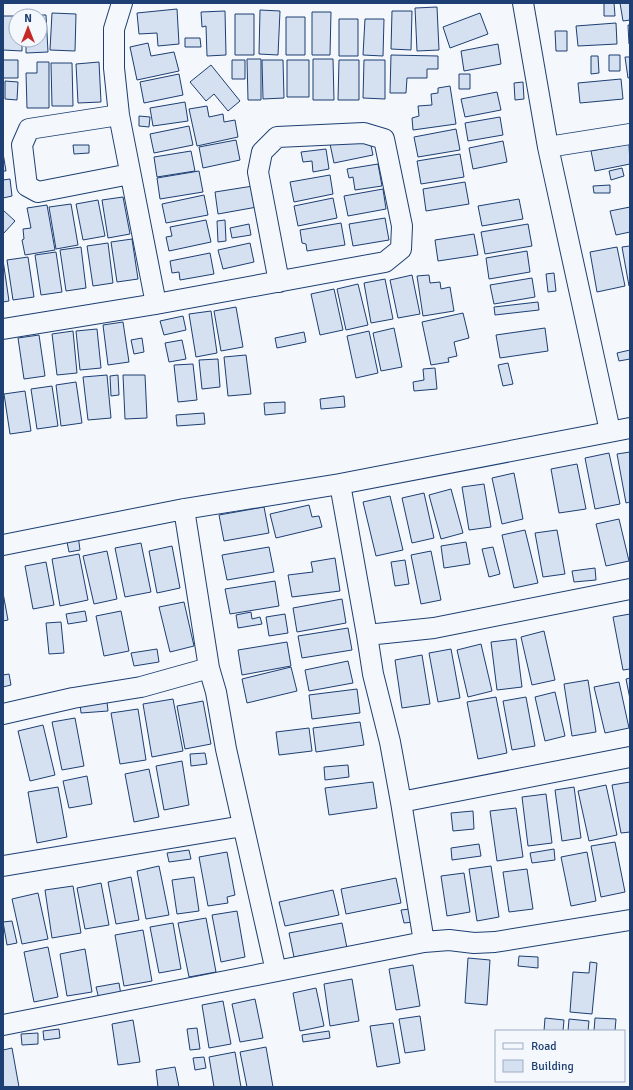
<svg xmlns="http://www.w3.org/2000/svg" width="633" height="1090" font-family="Signika,sans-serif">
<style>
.building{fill:#d5e0f0;stroke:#1d3f73}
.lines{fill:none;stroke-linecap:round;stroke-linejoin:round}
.minor-casing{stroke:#1d3f73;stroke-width:22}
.minor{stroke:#f4f7fb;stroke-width:20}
</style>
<rect width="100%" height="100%" fill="#f4f7fb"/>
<!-- building -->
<path class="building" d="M604,3H614L615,16H604Z
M620,3H630V20L623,21Z
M437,7L439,50L417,51L415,8Z
M177,9L179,44L158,46L157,33L139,34L137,13Z
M260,10L280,11L278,55L259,54Z
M225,11L226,55L207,56L206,26L202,27L201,12Z
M392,11H412L411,50L391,49Z
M312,12H331L330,55H312Z
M52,13L76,14L75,51L50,50Z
M480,13L488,34L450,48L443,27Z
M235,14H254V55H235Z
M25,15H46L48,52L26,53V40H40V16Z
M3,16H16V40H22V51L3,50Z
M286,17H305V55H286Z
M339,19H358V56H339Z
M365,19H384L383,56L363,55Z
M616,23L617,44L578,46L576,26Z
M628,25H630V44H629Z
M555,31H567V51H556Z
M185,38H200L201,47H185Z
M148,43L151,56L174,52L179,71L137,80L130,47Z
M498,44L501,64L464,71L461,51Z
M391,55L438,56V69H427V78H407L406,93H390Z
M609,55H620V71H609Z
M591,56H598L599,73L591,74Z
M625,57H630V78H628Z
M247,59H261V100H248Z
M313,59H333L334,100H313Z
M3,60H18V78H3Z
M232,60H245V79H232Z
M262,60H283L284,98L263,99Z
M287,60H309V97H287Z
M339,60H359V100H338Z
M364,60H385V99L363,98Z
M37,62H49V108H27L26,73H37Z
M99,62L101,102L78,103L76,64Z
M51,63H72L73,106H52Z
M211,65L240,101L228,111L214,94L206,101L190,82Z
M179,74L183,95L144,103L140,82Z
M459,74H470V89H459Z
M621,79L623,99L580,103L578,83Z
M5,81L18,82L17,100L5,99Z
M523,82L524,99L515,100L514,83Z
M450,86L456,124L413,130L412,118L419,116L418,106L432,105L431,94L438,93V88Z
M497,92L501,110L465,117L461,99Z
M185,102L188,121L153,126L150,108Z
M207,106L209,117L223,114L224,122L235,120L238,137L197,146L189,109Z
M139,116L150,117L149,127L139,126Z
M500,117L503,135L468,141L465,123Z
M189,126L193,145L154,153L150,134Z
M456,129L460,150L418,157L414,137Z
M369,136L373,155L334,163L330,144Z
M236,140L240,160L203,168L199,147Z
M503,141L507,162L473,169L469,148Z
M629,144L630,164L595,171L591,151Z
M73,145H89V153L74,154Z
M326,149L329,169L313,172L312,161L303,162L301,152Z
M191,151L195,171L157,177L154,157Z
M3,153L6,171H3Z
M460,154L464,177L421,184L417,161Z
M378,164L382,186L355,190L353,177L349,178L347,169Z
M622,168L624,176L611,180L609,171Z
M199,171L203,192L160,199L157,178Z
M330,175L333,194L294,202L290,182Z
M10,179L12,196L3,198V180Z
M465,182L469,204L426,211L423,189Z
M610,185V193H594L593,186Z
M253,186L257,207L218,214L215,192Z
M383,189L386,209L348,216L344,196Z
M204,195L208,215L166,223L162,204Z
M123,197L130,234L108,238L102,200Z
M333,198L337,218L298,226L294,206Z
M519,199L523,219L482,226L478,206Z
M98,200L105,236L83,240L76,204Z
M71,204L78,245L56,249L49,207Z
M47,205L55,250L25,255L22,240L24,239L23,229L31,228L27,208Z
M630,207V232L616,235L610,211Z
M3,210L15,221L3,234Z
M385,218L389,240L353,246L349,224Z
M206,220L211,242L169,251L166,237L172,236L170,227Z
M225,220L226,241L218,242L217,221Z
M341,223L345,245L307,251L306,244L302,243L300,230Z
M249,224L251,235L232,238L230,228Z
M528,224L532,246L485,254L481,232Z
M474,234L478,255L438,261L435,240Z
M132,239L138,279L117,282L111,242Z
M108,243L113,283L93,286L87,246Z
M250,243L254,262L223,269L218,250Z
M630,246V286H629L622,247Z
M81,247L86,288L66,291L60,250Z
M617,247L625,286L597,292L590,252Z
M527,251L530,272L489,279L486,258Z
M56,252L62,292L41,295L35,255Z
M210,253L214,274L180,280L179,272L172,273L170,261Z
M28,257L34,297L13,300L7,260Z
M3,260L9,301L3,302Z
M554,273L556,291L548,292L546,274Z
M412,275L420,314L398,318L390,280Z
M429,275L430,283L440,282L441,289L450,287L454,311L423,316L417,276Z
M532,278L535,297L494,304L490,285Z
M385,279L393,319L371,323L364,283Z
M358,284L368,325L346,330L337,289Z
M334,289L343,330L320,335L311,294Z
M538,302L539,310L495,315L494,307Z
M236,307L243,347L221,351L214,311Z
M211,311L217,353L196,357L189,314Z
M463,313L469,338L454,342L457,356L448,358L449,362L431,365L422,322Z
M183,316L186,330L164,335L160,321Z
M123,322L129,362L108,365L103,325Z
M394,328L402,367L381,371L373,333Z
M545,328L548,351L500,358L496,335Z
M97,329L101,368L80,370L76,331Z
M73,331L77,373L57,375L52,334Z
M369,331L378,373L356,378L347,336Z
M304,332L306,342L277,348L275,338Z
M39,335L45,376L24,379L18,338Z
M142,338L144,352L134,354L131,340Z
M182,340L186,359L169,362L165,343Z
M630,350V359L619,361L617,353Z
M246,355L251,394L228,396L224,357Z
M218,359L220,387L202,389L199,360Z
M508,363L513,384L503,386L498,365Z
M193,364L197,400L178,402L174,365Z
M435,368L437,389L414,391L413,382L424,380L423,369Z
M107,375L111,418L88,420L83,377Z
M118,375L119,395L111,396L110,376Z
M123,375H145L147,418L125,419Z
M76,382L82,423L61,426L56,385Z
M52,386L58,426L37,429L31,389Z
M25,391L31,431L10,434L4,394Z
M344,396L345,407L321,409L320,399Z
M285,402V413L265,415L264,403Z
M204,413L205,424L177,426L176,415Z
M630,452V502L626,503L617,454Z
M609,453L620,504L595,509L585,458Z
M577,464L586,509L559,513L551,469Z
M514,473L523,519L502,524L492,478Z
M484,484L491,527L469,530L462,487Z
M451,489L463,533L441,539L429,495Z
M424,493L434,538L412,543L402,498Z
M390,496L403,550L376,556L363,502Z
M309,505L312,517L319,516L322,527L276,538L270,514Z
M264,507L269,533L224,541L219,515Z
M619,519L629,561L606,566L596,524Z
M525,530L538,583L514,588L502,535Z
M557,530L565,574L543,577L535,533Z
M78,535L80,550L69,552L66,537Z
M466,542L470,564L444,568L441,546Z
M141,543L151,592L125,597L115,548Z
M172,546L180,588L157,593L149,551Z
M269,547L274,572L227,580L222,555Z
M493,547L500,574L489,577L482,549Z
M107,551L117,599L94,604L83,556Z
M431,551L441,600L421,604L411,555Z
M79,554L88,600L60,606L52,559Z
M335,558L340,591L292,597L288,575L313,572L311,562Z
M405,560L409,584L395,586L391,562Z
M46,562L54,605L33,609L25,566Z
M595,568L596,580L574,582L572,571Z
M275,581L279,606L230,614L225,589Z
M3,593L8,620L3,621Z
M342,599L346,623L297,632L293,608Z
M184,602L194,646L170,652L159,607Z
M85,611L87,621L68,624L66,614Z
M121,611L129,651L104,656L96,616Z
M251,612L252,619L260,617L262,624L238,628L236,615Z
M285,614L288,633L269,636L266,617Z
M630,614V669L623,670L613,617Z
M61,622L64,653L49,654L46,623Z
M348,628L352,650L302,658L298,636Z
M544,631L555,680L532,685L521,637Z
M516,639L522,687L497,690L491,642Z
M287,642L291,666L242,675L238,650Z
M481,644L492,691L468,697L457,650Z
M157,649L159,662L134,666L131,653Z
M451,649L460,698L438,702L429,653Z
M422,655L430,704L402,708L395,660Z
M348,661L353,683L309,691L305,670Z
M291,667L297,691L247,703L242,679Z
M9,674L11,685L3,687V675Z
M630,678V699L626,679Z
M588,680L596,732L572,736L564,684Z
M619,682L629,728L605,733L594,687Z
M357,689L360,713L312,719L309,695Z
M555,692L565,736L545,741L535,697Z
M496,697L507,753L478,759L467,702Z
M526,697L535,746L512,750L503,701Z
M173,699L183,751L152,757L143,704Z
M203,701L211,744L185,749L177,706Z
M107,702L108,711L81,713L80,704Z
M138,709L146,760L120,764L111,713Z
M75,718L84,766L62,770L52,722Z
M360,722L364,745L316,752L313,728Z
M43,725L55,775L30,781L18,731Z
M309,728L312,751L279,755L276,732Z
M205,753L207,764L191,766L190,754Z
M182,761L189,805L164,810L156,766Z
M348,765L349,777L325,780L324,767Z
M149,769L159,817L134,822L125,774Z
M87,776L92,804L69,808L63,781Z
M373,782L377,808L329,815L325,788Z
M630,782V832L621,833L612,785Z
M606,785L617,835L589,841L578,791Z
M58,787L67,837L37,843L28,792Z
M574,787L581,838L562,841L555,790Z
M546,794L552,843L528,846L522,797Z
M516,808L523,857L497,861L490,811Z
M473,811L474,829L453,831L451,813Z
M615,842L625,892L601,897L591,846Z
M479,844L481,856L452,860L451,848Z
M554,849L555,860L532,863L530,853Z
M189,850L191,859L169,862L167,853Z
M227,852L235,895L227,897L228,903L208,906L199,857Z
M587,852L596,901L571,906L561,857Z
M159,866L169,915L146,919L137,871Z
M491,866L499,917L477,921L469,869Z
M527,869L533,909L509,912L503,872Z
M464,873L470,912L447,916L441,876Z
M131,877L139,920L116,924L108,882Z
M194,877L199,911L177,914L172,880Z
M396,878L401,903L346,914L341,889Z
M101,883L109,925L85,929L77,888Z
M73,886L81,933L52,938L45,890Z
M333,890L339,915L285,926L279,902Z
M38,893L48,939L22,944L12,899Z
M410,909L413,922L404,923L401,910Z
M237,911L245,957L221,962L212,915Z
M206,918L216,972L189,977L178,923Z
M12,921L17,943L7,945L3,922Z
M173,923L181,969L159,973L150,927Z
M342,923L347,948L294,957L289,933Z
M143,930L152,981L124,986L115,935Z
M48,947L58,997L34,1002L24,952Z
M85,949L92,992L67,996L60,954Z
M519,956L538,957V968L518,966Z
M468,958L490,960L487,1005L465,1003Z
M590,962L597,963L592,1014L570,1012L573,972L589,973Z
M413,965L420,1006L396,1010L389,969Z
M352,979L359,1021L330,1026L324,984Z
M119,983L121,995L99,999L96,987Z
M316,988L324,1026L300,1031L293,993Z
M255,999L263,1038L240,1042L232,1004Z
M223,1001L231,1044L209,1048L202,1005Z
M420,1016L425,1050L405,1053L399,1019Z
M545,1018L564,1020L563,1031H544Z
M595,1018L616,1019L615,1031H594Z
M569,1019L589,1021L588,1031H568Z
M133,1020L140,1062L118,1065L112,1024Z
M393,1023L400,1063L377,1067L370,1026Z
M197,1028L200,1049L190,1050L187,1029Z
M59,1029L60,1038L44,1040L43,1031Z
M329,1031L330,1038L303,1042L302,1035Z
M38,1033V1044L22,1045L21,1034Z
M266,1047L273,1087H247L240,1052Z
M12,1048L19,1087H3V1050Z
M235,1052L241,1087H214L209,1057Z
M204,1057L206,1068L195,1070L193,1058Z
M175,1067L179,1087H158L156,1070Z"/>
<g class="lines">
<!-- minor casing -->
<g class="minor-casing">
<path id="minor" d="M122,3L114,29V68L119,115L156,304
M523,3L548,147L610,431
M119,115L29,129L22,145L27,186L38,192L130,174
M548,147L630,134
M3,329L156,304L385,262L401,249L402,226L384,139L364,133L277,137L262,152L258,172L279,282
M184,509L209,668L216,692L226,749L276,971
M3,545L184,509L340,484
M367,635L434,628L630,589
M3,714L73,698L141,687L209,668
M401,802L630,757
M3,866L243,826
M424,942L401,802L390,742L373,674L367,635L340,484L630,428
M3,1025L424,942L449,940L474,943L495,942L630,920"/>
</g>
<!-- minor -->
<use href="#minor" class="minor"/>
</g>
<!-- border -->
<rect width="633" height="1090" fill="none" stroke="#1d3f73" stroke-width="8"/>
<!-- legend -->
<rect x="495" y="1030" width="130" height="52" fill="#f4f7fb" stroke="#9eadc5"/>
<rect x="503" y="1043" width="20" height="6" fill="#f4f7fb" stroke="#9eadc5"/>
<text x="531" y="1050" font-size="12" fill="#1d3f73">Road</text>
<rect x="503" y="1060" width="20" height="12" fill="#d5e0f0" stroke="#9eadc5"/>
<text x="531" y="1070" font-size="12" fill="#1d3f73">Building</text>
<!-- north arrow -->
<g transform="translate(28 28)"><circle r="19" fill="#f4f7fb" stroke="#9eadc5"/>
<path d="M0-3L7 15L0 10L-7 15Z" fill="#c62828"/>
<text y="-6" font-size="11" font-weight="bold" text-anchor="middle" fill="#1d3f73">N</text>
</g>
</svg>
